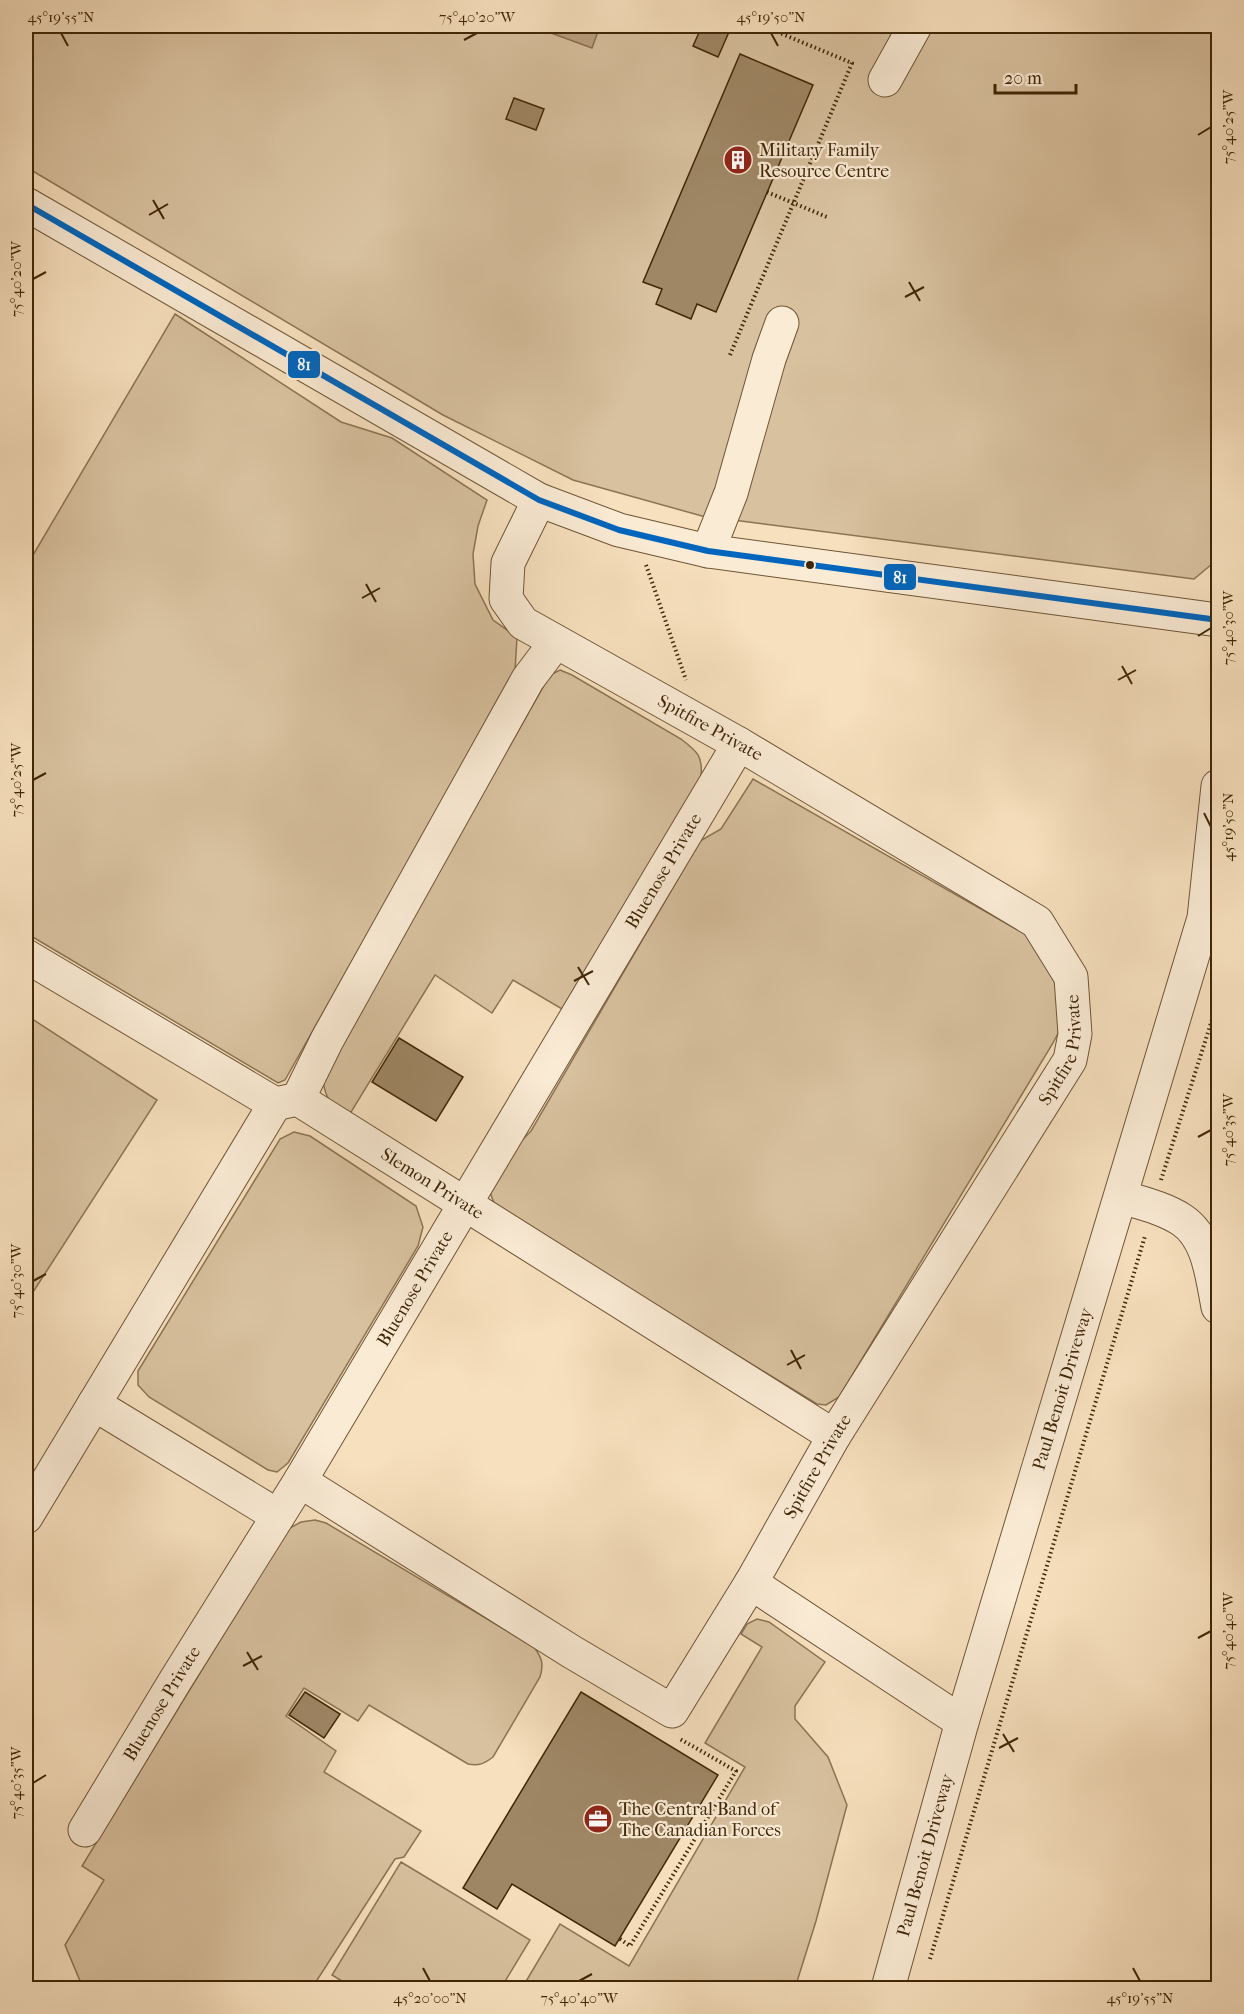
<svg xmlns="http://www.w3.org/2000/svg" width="1244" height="2014" font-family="'IM FELL French Canon',serif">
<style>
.green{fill:#d8c19f;stroke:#8c7453;stroke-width:1.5}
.water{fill:#b9a180;stroke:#897050;stroke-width:1.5}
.building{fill:#9f8766;stroke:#402707;stroke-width:1.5}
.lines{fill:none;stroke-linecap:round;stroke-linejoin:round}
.minor-casing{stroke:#6e5535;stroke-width:35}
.path{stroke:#402707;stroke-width:4;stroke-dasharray:1.5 3;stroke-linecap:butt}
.minor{stroke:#faebd5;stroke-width:33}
.bus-1-casing{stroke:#faebd5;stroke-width:10}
.bus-1{stroke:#0065bd;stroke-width:6}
.ticks{fill:none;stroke:#402707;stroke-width:2}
.bus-dot{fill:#402707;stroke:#faebd5;stroke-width:2}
.labels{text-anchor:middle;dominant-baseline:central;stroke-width:4.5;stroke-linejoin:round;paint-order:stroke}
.poi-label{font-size:18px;fill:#402707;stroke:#faebd5;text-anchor:start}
.street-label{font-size:18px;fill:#402707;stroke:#faebd5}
.line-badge{stroke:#faebd5;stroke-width:2}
.badge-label{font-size:16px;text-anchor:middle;font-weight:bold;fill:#fff}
.neatline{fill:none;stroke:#402707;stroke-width:2}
.ticks-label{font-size:15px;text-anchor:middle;fill:#402707}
</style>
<rect width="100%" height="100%" fill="#f7e0be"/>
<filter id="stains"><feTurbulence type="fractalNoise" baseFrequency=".00333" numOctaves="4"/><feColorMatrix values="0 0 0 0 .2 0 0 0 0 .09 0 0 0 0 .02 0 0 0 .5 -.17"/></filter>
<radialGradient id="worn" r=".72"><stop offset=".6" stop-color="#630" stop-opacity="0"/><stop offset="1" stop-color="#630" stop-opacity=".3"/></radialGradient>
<!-- green -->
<path class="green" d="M26,26H1218V559L1194,579L702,516L573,480L443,415L26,167Z
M175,314L341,422L392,438L487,500L478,526L473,554L475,584L493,620L517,637L515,671L503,694L285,1080L278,1083L26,933V567Z
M560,670L572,675L681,739C698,752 703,756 701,778L562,1009L513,980L492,1013L435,975L348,1117C329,1103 325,1099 322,1075L550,675Z
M753,779L1032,938L1050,958L1064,1022L1053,1043L839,1397L826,1405L817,1404L496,1208C495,1204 492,1199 491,1195C489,1175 518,1144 531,1131L700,841L721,829Z
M26,1015L157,1100L26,1303Z
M294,1132L310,1136L416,1206L423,1227L418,1246L288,1463L277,1472L268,1470L149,1397L138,1385V1371L280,1139Z
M315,1520L326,1523L534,1647C542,1658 544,1664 540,1677L493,1757C484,1764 479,1766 468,1764L369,1705L358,1721L304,1688L286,1716L336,1751L324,1772L421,1831L404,1857L395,1859L312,1988H83L65,1945L104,1880L82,1866L288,1529L301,1522Z
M757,1619L769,1622L825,1662L795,1706V1719L828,1757L847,1805L816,1921L795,1988H522L560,1924L629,1966L745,1767L705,1743L762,1647L741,1634L747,1624Z
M401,1862L530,1940L501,1988H353L332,1975Z"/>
<!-- water -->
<path class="water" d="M532,26H600L592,48Z"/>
<!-- building -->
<path class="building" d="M702,26H714L729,32L718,57L693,46Z
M740,54L813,85L716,312L697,304L691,319L656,304L662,289L643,282Z
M514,98L544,109L536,130L506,119Z
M399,1038L463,1077L436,1121L372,1082Z
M305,1692L340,1714L324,1738L289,1715Z
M581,1692L718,1775L615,1946L512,1884L497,1909L463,1888Z"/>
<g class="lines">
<!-- minor casing -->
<g class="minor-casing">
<g id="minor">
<path d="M885,80L915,26"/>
<path d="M26,204L539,500L619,530L708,551L1218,620"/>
<path d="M708,551L731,493L769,359L782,323"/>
<path id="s1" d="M26,956L275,1104L298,1099L834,1436"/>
<path d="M298,1099L327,1040L528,679L556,642"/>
<path d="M1121,1197C1141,1203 1164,1208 1182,1220C1209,1238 1212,1277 1218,1307"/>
<path d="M94,1404L278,1516"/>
<path id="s2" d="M300,1481L572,1652L672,1711L751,1583L834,1436L1070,1060L1075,1034L1071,977L1037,922L739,744L523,623L506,599L508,563L539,500"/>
<path d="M26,1517L275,1104"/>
<path d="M751,1583L962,1722"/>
<path id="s3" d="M85,1830L175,1681L300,1481L739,744"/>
<path id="s4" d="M888,1988L962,1722L1204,918L1218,786"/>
</g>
</g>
<!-- path -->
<path class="path" d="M767,192L827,217
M730,355L852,63L763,26
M646,565L686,680
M1161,1180L1218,1001
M620,1939L630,1946L736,1771L680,1739
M930,1959L1145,1236"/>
<!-- minor -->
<use href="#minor" class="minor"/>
<!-- bus-1 casing -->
<g class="bus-1-casing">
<path id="bus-1" d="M26,204L539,500L619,530L708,551L1218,620"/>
</g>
<!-- bus-1 -->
<use href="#bus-1" class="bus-1"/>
</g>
<!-- ticks -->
<path class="ticks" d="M61,33L68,46M771,33L778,46M464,40L477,33M1198,135L1211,127M153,200L164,219M149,215L168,204M33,279L46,272M909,282L920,301M905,297L924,287M366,584L376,602M362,598L380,588M1198,636L1211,628M1122,666L1132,684M1118,680L1136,670M33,780L46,773M1204,813L1211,827M578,967L589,985M574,981L593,971M1198,1137L1211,1130M33,1281L46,1274M791,1350L801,1369M787,1365L805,1355M1198,1638L1211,1631M247,1652L258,1670M243,1666L262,1656M1003,1734L1014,1752M999,1748L1018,1738M33,1783L46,1775M423,1968L430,1981M1133,1968L1140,1981M579,1981L592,1974"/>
<!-- icons -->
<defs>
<g id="building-disc" transform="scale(1.5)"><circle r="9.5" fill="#8f2418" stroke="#faebd5"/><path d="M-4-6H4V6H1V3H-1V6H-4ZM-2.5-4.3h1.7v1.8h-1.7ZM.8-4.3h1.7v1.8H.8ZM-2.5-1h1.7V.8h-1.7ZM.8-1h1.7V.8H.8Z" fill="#fff"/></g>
<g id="office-disc" transform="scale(1.5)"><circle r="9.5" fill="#8f2418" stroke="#faebd5"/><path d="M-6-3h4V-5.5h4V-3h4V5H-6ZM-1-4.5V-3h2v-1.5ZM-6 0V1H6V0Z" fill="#fff"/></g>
</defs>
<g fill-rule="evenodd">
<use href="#building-disc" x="738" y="160"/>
<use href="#office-disc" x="598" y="1819"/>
</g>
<!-- markers -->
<circle class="bus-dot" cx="810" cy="565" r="5"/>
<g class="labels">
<!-- poi labels -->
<g class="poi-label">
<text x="759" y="150">Military Family<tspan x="759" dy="21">Resource Centre</tspan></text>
<text x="619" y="1809">The Central Band of<tspan x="619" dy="21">The Canadian Forces</tspan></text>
</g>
<!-- street labels -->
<g class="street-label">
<text transform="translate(710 728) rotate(29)">Spitfire Private</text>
<text stroke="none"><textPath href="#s3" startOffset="1120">Bluenose Private</textPath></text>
<text stroke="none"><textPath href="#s2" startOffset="1208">Spitfire Private</textPath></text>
<text stroke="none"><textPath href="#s1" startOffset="472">Slemon Private</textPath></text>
<text stroke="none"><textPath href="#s3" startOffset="634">Bluenose Private</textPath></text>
<text stroke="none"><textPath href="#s4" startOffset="624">Paul Benoit Driveway</textPath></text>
<text stroke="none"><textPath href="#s2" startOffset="722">Spitfire Private</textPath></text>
<text stroke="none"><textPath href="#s3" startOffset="148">Bluenose Private</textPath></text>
<text stroke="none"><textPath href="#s4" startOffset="138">Paul Benoit Driveway</textPath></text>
</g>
</g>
<g class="line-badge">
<rect x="287" y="350" width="34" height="29" rx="6" fill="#0065bd"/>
<rect x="883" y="563" width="34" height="28" rx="6" fill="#0065bd"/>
</g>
<g class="badge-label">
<text x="304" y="370">81</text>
<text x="900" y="583">81</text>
</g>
<!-- margin -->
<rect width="1244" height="2014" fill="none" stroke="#f7e0be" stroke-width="66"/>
<!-- scale -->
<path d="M995 84v9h81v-9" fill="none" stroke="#402707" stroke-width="3"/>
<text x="1004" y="84" font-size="18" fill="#402707" stroke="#faebd5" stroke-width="4.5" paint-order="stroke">20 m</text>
<rect x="33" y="33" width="1178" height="1948" class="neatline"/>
<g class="ticks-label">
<text x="61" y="22">45°19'55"N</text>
<text x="477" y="22">75°40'20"W</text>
<text x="771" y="22">45°19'50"N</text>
<text transform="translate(1228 127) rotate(-90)" y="5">75°40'25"W</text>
<text transform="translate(16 279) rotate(-90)" y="5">75°40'20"W</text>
<text transform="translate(1228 628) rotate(-90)" y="5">75°40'30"W</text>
<text transform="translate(16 780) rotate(-90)" y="5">75°40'25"W</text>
<text transform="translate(1228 827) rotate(-90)" y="5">45°19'50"N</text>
<text transform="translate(1228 1130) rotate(-90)" y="5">75°40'35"W</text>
<text transform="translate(16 1281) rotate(-90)" y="5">75°40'30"W</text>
<text transform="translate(1228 1631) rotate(-90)" y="5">75°40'40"W</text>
<text transform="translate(16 1783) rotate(-90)" y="5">75°40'35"W</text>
<text x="430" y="2003">45°20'00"N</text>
<text x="579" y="2003">75°40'40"W</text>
<text x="1140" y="2003">45°19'55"N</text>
</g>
<rect width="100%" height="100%" filter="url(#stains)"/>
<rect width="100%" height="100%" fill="url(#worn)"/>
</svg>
